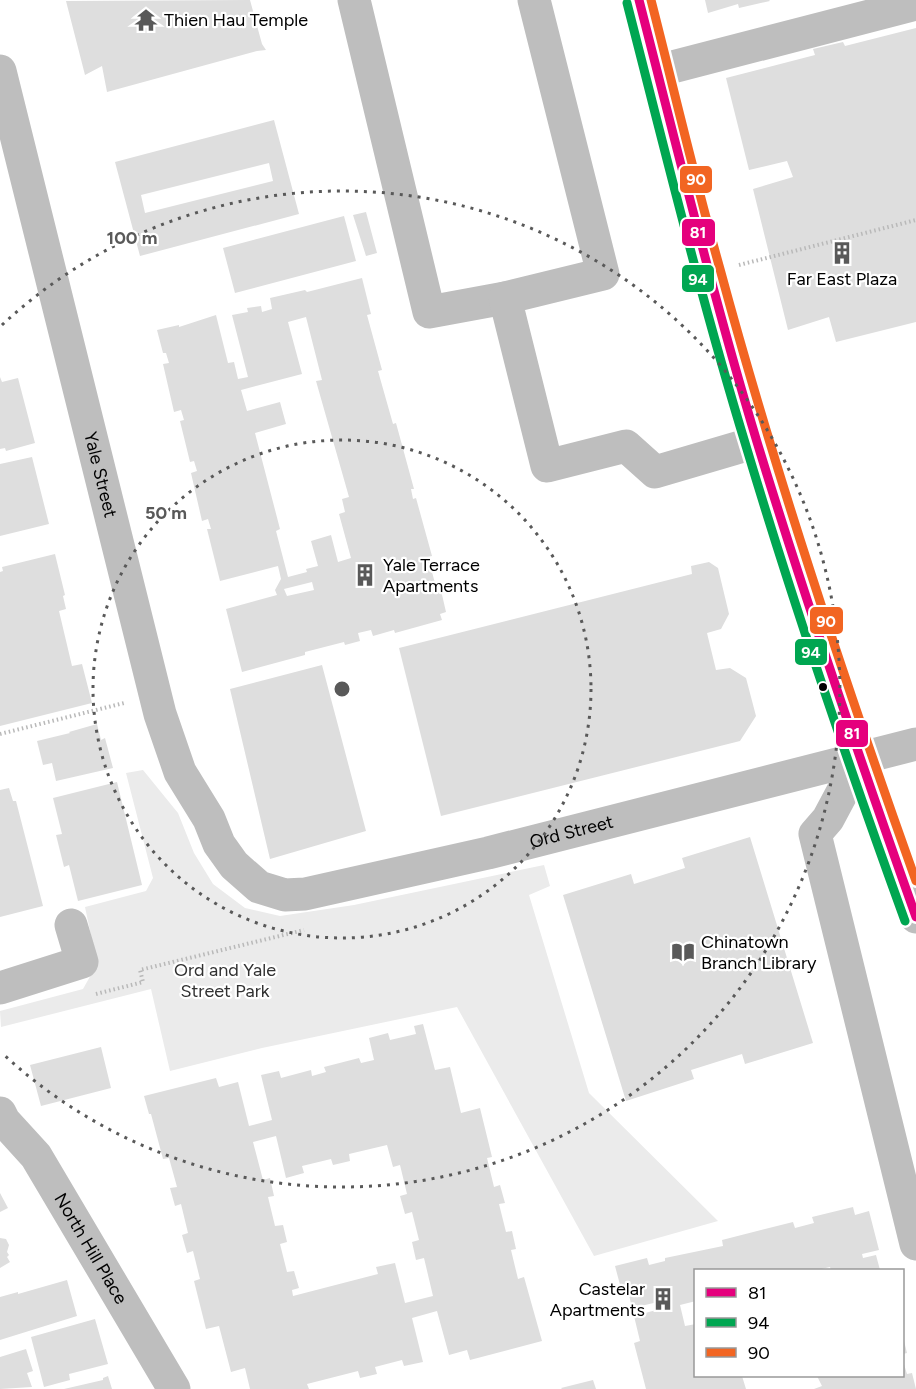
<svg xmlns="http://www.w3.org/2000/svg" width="916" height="1389" font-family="Figtree,sans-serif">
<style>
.green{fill:#ebebeb}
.building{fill:#dedede;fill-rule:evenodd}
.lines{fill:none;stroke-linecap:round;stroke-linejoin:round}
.path{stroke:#b9b9b9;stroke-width:4;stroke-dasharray:1.5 3;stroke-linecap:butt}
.minor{stroke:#bebebe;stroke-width:33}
.major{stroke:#bebebe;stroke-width:33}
.bus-1-casing{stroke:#fff;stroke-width:14}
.bus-2-casing{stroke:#fff;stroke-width:14}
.bus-3-casing{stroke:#fff;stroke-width:14}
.bus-1{stroke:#e5007d;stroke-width:9}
.bus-2{stroke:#00a651;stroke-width:9}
.bus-3{stroke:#f26522;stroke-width:9}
.ring{fill:none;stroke:#595959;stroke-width:3;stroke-dasharray:3 6}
.bus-dot{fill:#000;stroke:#fff;stroke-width:2}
.labels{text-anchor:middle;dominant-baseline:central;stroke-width:4.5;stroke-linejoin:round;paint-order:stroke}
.poi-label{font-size:18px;fill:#000;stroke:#fff;text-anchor:start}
.street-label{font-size:18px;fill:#000;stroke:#fff}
.park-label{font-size:18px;fill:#313131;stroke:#fff}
.centre{fill:#595959;stroke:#fff;stroke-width:3}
.ring-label{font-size:18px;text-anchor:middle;font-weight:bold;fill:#595959;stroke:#fff;stroke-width:4.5;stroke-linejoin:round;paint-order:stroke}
.line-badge{stroke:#fff;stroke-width:2}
.badge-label{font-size:16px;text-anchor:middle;font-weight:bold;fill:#fff}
</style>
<rect width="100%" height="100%" fill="#fff"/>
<!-- green -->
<path class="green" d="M143,770L178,813L194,853L213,884L245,908L280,916L354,905L544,865L550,886L529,895L589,1093L718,1221L594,1256L457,1007L262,1048L170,1071L151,989L1,1027L0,1011L83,989L97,964L85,907L146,891L153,878L126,773Z"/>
<!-- building -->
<path class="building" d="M250,0L262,44L266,50L257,51L107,92L102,66L85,75L66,1Z
M705,0H769L770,1L739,8L738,4L708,13Z
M916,28V322L836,342L829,317L788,330L753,189L793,177L787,161L749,170L726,78L815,55L813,49L843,42L845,46Z
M274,120L299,214L140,256L115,162ZM269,163L273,181L145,213L141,195Z
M366,212L377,253L366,256L353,215Z
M344,216L356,261L235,293L223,248Z
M362,278L371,314L367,315L382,370L378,371L393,424L396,423L414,489H411L413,499L416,498L432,556L428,557L436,587L440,586L446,612L440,614L442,620L395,633L394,630L373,636L371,630L358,633L360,641L345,645L344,642L305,652V655L242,672L226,609L277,595L275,590L281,579L278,566L220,581L207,529H211L208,519L202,521L191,473L197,471L194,461L190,462L180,421L184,420L181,410L174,412L163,364L169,363L166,353H163L157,330L179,325V327L216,315L228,363L234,362L238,379L248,377L232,315L248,312L247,308L261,306L262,312L272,309L270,298L305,290L307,292ZM306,317L322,380L316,381L349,497L342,499L345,512L339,514L351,558L338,562L331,535L311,541L318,566L306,569L307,572L288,577L276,531L280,529L255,433L286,424L280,402L247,411L241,390L302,374L288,322ZM312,582L314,590L287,596L284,589Z
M0,377L2,382L18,378L35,443L6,451L5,448L0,449Z
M32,457L49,524L0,536V464Z
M55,554L65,595L63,596L66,609L59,611L72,666L82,664L92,703L0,726V572L3,571L2,567Z
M709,562L718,568L729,614L721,629L707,633L716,670L730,668L746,678L756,716L740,741L441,816L399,648L692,574L691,566Z
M322,665L366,831L270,859L230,689Z
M97,724L101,740L105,738L113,768L56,781L52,763L43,765L37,741L70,733L69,732Z
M117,782L142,885L78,901L69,865L64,867L56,835L62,834L53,798Z
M9,788L13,801H16L43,906L0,917V790Z
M750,837L813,1043L745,1064L742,1054L691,1070L694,1079L626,1101L563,895L631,874L634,884L685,868L682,858Z
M423,1024L435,1070L450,1067L461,1113L480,1108L492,1157L487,1158L494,1187L500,1185L505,1203L499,1204L506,1232L512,1231L516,1249L511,1250L518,1279L524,1277L542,1341L470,1360L467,1350L449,1355L437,1311L412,1318L423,1362L404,1366L402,1360L375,1367L377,1374L360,1378L358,1371L307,1384L309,1389H250L245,1368L231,1372L219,1326L206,1329L194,1281L200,1279L193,1251L187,1253L182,1235L188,1233L181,1204L175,1206L170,1188L177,1187L169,1158L163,1159L151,1114H149L144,1096L216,1078L219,1087L238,1082L249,1126L272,1120L261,1075L279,1071L281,1078L311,1070L312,1076L326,1072L324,1067L359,1058L361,1063L374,1060L369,1038L388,1033L390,1040L416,1034L414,1026ZM276,1136L286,1178L304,1173L302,1166L331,1159L333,1165L350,1161L349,1154L387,1145L393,1167L400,1165L407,1194L400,1196L405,1214L412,1212L419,1240L412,1242L416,1260L424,1258L433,1296L405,1303L395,1263L376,1267L378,1274L293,1296L292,1290L299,1288L294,1271L287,1272L280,1244L287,1242L283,1225L275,1226L268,1197L274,1196L270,1178L263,1180L253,1142Z
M101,1047L111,1088L41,1106L30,1065Z
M0,1193L8,1208L0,1212Z
M853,1207L855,1215L869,1211L879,1250L862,1254L863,1258L876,1255L880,1270H831L830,1267L817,1270H696V1301L680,1305L685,1326L696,1324V1376H742L746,1389H646L634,1343L640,1341L634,1316L660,1309L658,1302L632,1308L629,1295L623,1296L615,1266L647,1258L649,1265L665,1261V1258L723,1246L722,1240L793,1222L795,1228L814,1223L812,1217Z
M0,1238L6,1239L9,1245L7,1252L9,1255L7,1257L10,1262L0,1268Z
M67,1280L77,1316L0,1340V1297L18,1292V1294Z
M95,1319L108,1364L69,1374L70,1380L44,1387L31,1337Z
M903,1337L907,1353L903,1354Z
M26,1349L33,1371L27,1373L32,1387L0,1389V1357Z
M903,1361L907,1374L912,1373L916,1389H814L822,1386L817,1376H903Z
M108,1376L112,1389H64L103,1380V1378Z
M593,1380L596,1389H562L561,1388Z"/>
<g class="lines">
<!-- path -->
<path class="path" d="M739,265L916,220
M0,734L124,703
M96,994L143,982L140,970L304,930"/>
<!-- minor -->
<g class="minor">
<path d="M354,0L429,312L505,298"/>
<path d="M534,0L603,274L505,298L547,466L626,446L655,472L757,442"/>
<path id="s1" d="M0,71L160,714L180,772L209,819L219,844L234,865L259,887L285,895L305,894L488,853L916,744"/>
<path d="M657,71L916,4"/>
<path d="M0,988L82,962L71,925"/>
<path id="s2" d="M0,1113L4,1121L36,1156L174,1389"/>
</g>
<!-- major -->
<path class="major" d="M639,0L708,272L757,442L846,721L916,917
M860,759L828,819L815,834L916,1244"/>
<!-- bus-1 casing -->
<g class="bus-1-casing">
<path id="bus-1" d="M639,0C677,148 713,296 757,442C806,602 860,760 916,917"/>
</g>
<!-- bus-2 casing -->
<g class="bus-2-casing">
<path id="bus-2" d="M627,3C665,151 701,299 746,446C794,606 848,764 905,921"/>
</g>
<!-- bus-3 casing -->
<g class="bus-3-casing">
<path id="bus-3" d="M651,0C674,90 695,180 720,269C776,476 844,680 916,881"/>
</g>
<!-- bus-1 -->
<use href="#bus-1" class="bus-1"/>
<!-- bus-2 -->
<use href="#bus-2" class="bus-2"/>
<!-- bus-3 -->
<use href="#bus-3" class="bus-3"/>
</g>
<!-- distance rings -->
<g class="ring">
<circle cx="342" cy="689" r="249"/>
<path d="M2 325A498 498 0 1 1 2 1053"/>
</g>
<!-- icons -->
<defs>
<g id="temple-bare" transform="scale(1.8)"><path d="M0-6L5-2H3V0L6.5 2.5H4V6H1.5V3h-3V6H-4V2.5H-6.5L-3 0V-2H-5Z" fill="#595959" stroke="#fff" stroke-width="2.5" paint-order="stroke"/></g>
<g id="building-bare" transform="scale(1.8)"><path d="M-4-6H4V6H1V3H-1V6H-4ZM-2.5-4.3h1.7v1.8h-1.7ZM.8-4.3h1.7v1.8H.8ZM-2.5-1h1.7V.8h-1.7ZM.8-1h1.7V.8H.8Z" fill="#595959" stroke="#fff" stroke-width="2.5" paint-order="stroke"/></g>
<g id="library-bare" transform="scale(1.8)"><path d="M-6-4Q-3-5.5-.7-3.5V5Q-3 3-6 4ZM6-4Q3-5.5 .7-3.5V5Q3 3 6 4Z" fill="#595959" stroke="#fff" stroke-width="2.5" paint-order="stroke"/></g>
</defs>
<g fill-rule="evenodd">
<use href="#temple-bare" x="146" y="20"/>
<use href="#building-bare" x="842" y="253"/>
<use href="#building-bare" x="365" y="575"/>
<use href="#library-bare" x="683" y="952"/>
<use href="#building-bare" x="663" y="1299"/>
</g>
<!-- markers -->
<circle class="bus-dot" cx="823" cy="687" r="5"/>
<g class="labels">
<!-- poi labels -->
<g class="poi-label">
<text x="164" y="20">Thien Hau Temple</text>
<text x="842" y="279" text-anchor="middle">Far East Plaza</text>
<text x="383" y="565">Yale Terrace<tspan x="383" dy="21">Apartments</tspan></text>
<text x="701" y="942">Chinatown<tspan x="701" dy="21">Branch Library</tspan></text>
<text x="645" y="1289" text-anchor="end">Castelar<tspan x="645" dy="21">Apartments</tspan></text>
</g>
<!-- street labels -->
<g class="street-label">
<text stroke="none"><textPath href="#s1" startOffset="416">Yale Street</textPath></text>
<text stroke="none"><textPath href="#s1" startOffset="1186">Ord Street</textPath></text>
<text stroke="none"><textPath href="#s2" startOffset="164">North Hill Place</textPath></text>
</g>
<!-- park labels -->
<g class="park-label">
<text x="225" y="970">Ord and Yale<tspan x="225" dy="21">Street Park</tspan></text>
</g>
</g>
<circle cx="342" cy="689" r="9" class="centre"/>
<g class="ring-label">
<text x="132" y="244">100 m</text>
<text x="166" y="519">50 m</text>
</g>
<g class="line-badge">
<rect x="679" y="165" width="34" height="29" rx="6" fill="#f26522"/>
<rect x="681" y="218" width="35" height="29" rx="6" fill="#e5007d"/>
<rect x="681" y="264" width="34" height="29" rx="6" fill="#00a651"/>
<rect x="809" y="606" width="35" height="29" rx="6" fill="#f26522"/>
<rect x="794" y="638" width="34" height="28" rx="6" fill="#00a651"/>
<rect x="835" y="719" width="34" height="29" rx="6" fill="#e5007d"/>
</g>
<g class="badge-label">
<text x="696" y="185">90</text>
<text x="698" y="238">81</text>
<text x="698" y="285">94</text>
<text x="826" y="627">90</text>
<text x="811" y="658">94</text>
<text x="852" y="739">81</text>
</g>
<!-- legend -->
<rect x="694" y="1269" width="210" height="108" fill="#ffffff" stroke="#999999" stroke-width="1.5"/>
<rect x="706" y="1288" width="30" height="9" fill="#e5007d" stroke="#999999" stroke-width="1.5"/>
<text x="748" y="1299" font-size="18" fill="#000000">81</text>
<rect x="706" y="1318" width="30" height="9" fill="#00a651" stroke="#999999" stroke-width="1.5"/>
<text x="748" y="1329" font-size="18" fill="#000000">94</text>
<rect x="706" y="1348" width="30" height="9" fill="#f26522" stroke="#999999" stroke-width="1.5"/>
<text x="748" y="1359" font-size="18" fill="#000000">90</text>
</svg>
